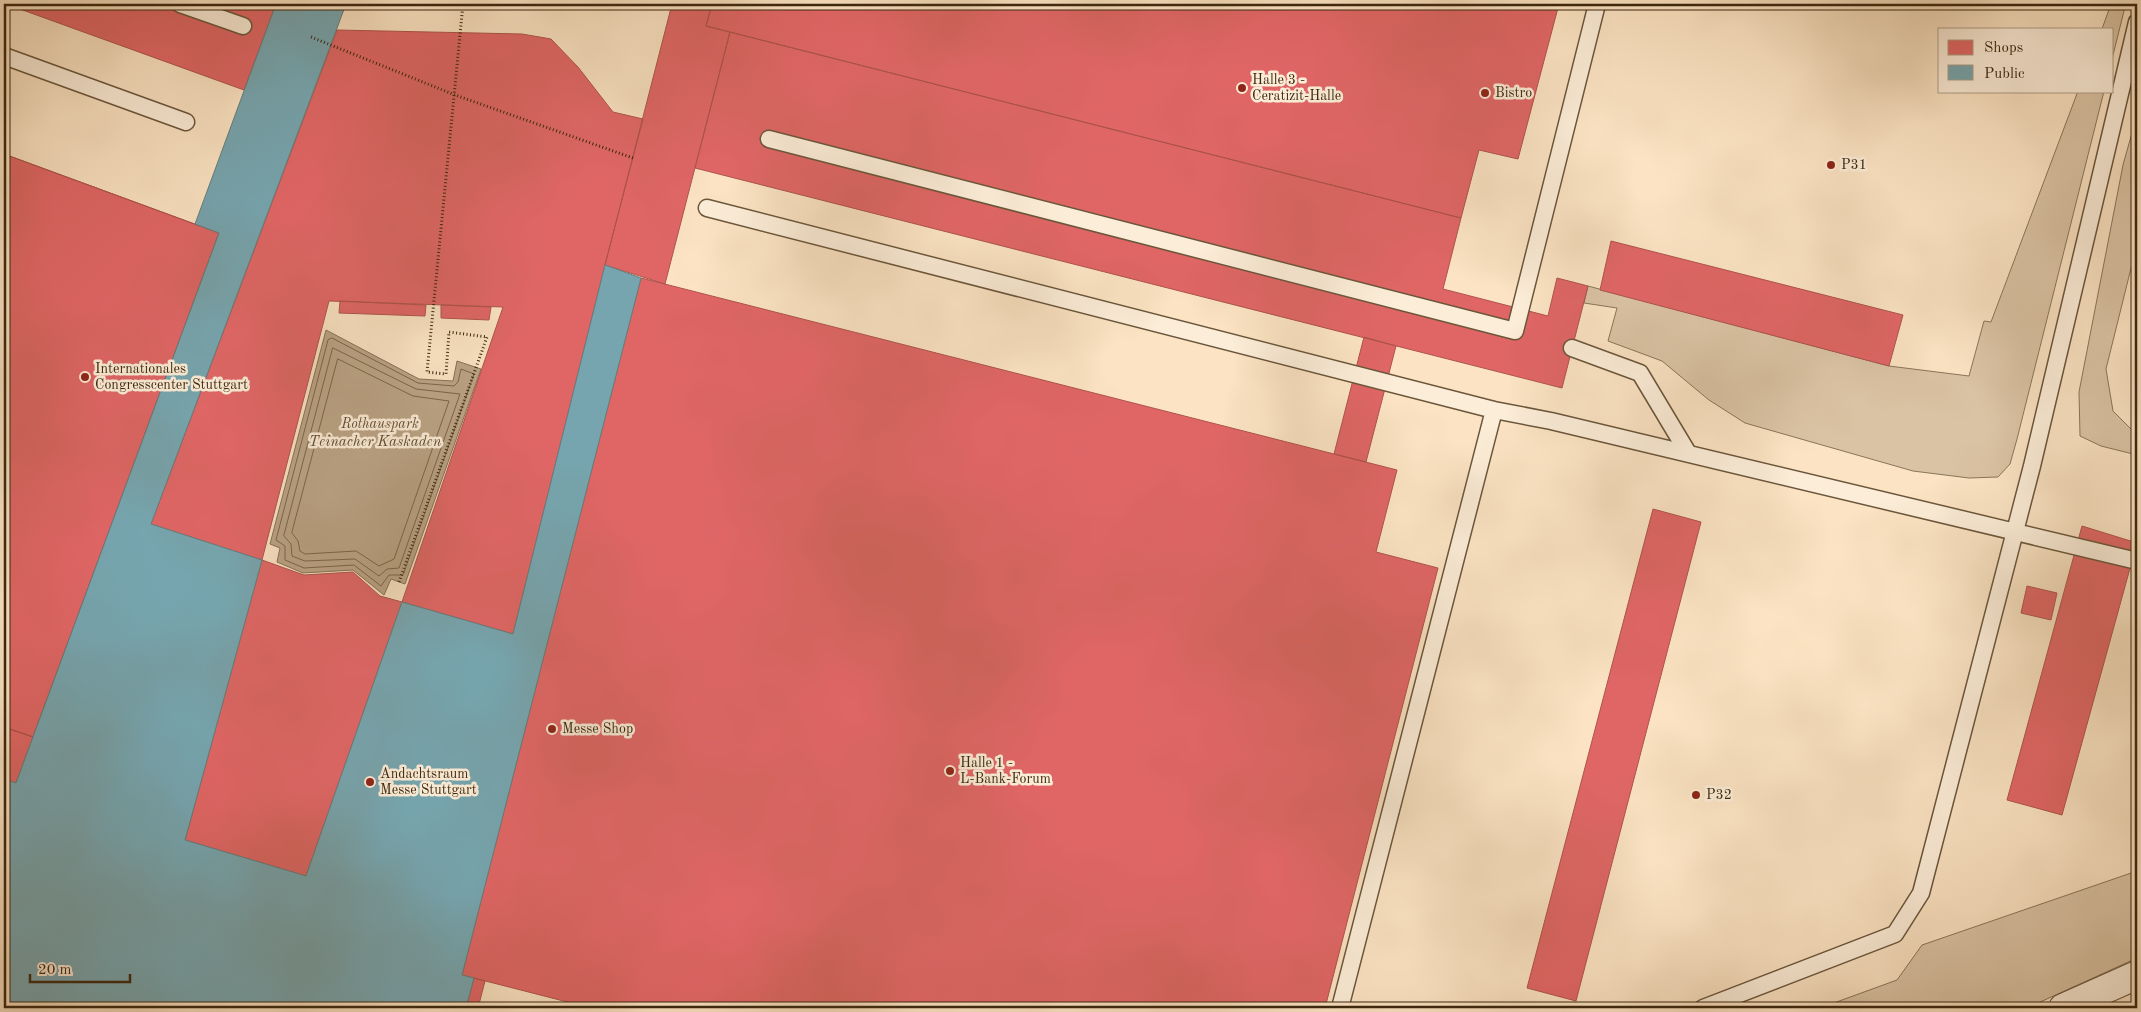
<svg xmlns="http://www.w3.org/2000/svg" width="2141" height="1012" font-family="'Old Standard TT',serif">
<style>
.green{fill:#dac3a4;stroke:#8a7559}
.water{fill:#baa385;stroke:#877155}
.shops{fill:#e06666;stroke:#ae534c}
.public{fill:#76a5af;stroke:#647f7f}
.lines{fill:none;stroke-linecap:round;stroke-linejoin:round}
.shore{stroke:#7a654a;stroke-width:1}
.service-casing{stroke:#6b563b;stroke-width:19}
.minor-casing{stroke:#6b563b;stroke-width:30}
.path{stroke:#3b270e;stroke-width:3;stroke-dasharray:1 2.5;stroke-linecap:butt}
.service{stroke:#fcedd8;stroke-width:16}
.minor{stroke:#fcedd8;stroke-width:28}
.poi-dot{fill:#8f2418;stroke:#fcedd8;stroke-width:2}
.labels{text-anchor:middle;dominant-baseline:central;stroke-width:5;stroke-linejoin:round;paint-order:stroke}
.poi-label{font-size:14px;fill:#3b270e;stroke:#fcedd8;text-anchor:start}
.park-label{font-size:14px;font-style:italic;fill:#634e34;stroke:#fcedd8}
.water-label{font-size:15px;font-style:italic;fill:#614c32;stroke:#fcedd8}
</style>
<rect width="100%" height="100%" fill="#fbe3c3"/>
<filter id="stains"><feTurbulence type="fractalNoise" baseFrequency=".004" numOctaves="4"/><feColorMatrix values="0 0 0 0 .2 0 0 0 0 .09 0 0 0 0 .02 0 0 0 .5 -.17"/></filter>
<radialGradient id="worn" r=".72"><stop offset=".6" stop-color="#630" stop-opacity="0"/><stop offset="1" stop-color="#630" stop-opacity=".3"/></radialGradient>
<!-- green -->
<path class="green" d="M2111,4H2124V11L2112,59V29H2102Z
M2078,91H2104L2017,439L2010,464L1998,477L1969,478L1913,471L1745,423L1709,400L1662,361L1608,341L1617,308L1584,303L1588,286L1889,366L1969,376L1984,321L1991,322Z
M2137,115V244L2106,369L2113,411L2137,435V455L2101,446L2080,436L2079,392L2123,165Z
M2137,871V958L2027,1008H1820L1897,980L1922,945Z"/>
<!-- water -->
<path class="water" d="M326,330L419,379L453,381L457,361L481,369L405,584L391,579L384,595L353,570L303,573L277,562L280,548L270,544Z"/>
<!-- shops -->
<path class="shops" d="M6,4H276L244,90Z
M672,4H712L706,26L730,32L665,284L605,265Z
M712,4H1559L1518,159L1479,150L1461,218L706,26Z
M337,30L522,34L551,39L578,67L613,112L643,119L605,265L513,634L402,602L503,307L329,301L262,560L151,524Z
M730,32L1461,218L1443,289L1548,316L1557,278L1588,286L1562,388L695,168Z
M4,154L219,233L33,737L4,727Z
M4,154L219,233L33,737L4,727Z
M1611,241L1903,315L1889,366L1600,290Z
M641,278L1397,470L1376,552L1438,568L1325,1008H591L462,975Z
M340,301L426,305L425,316L339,313Z
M441,305L491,307L489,320L441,318Z
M1364,337L1396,346L1366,462L1334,454Z
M1653,509L1701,522L1576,1001L1527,988Z
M2082,526L2137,543L2062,815L2007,800Z
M262,560L304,575L353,572L380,596L402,602L306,876L185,840Z
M2027,586L2057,593L2051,620L2021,613Z
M4,727L33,737L16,783L4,779Z
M474,978L485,981L478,1008H466Z"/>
<!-- public -->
<path class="public" d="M276,4H346L151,524L262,560L185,840L306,876L402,602L513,634L605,265L641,278L462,975L474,978L466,1008H4V779L16,783L219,233L195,224Z"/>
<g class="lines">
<!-- shore -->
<path class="shore" d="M332,338L418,383L454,386L458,382L461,369L474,374L403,575H389L381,586L354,565L304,568L285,560V546L276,540L328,340Z
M333,348L416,389L460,394L399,568L387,569L379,576L355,559L305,561L292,556L291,544L284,536Z
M338,359L413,396L449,401L394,559L379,566L356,551L305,554L300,551L298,541L292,533Z"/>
<!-- service casing -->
<g class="service-casing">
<path id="service" d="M180,4L243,26
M4,56L186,122
M769,139L1515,331L1597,4
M707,208L1494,410L1551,421L2137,561
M1572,348L1640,373L1688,453
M1340,1008L1494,410
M1703,1008L1895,934L1921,893L2032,466L2137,22"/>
</g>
<!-- minor casing -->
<g class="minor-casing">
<path id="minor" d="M2063,1008L2137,975"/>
</g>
<!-- path -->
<path class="path" d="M311,37L455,95L633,158
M399,582L487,337L449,332L446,374L427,372L463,4"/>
<!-- service -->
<use href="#service" class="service"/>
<!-- minor -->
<use href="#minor" class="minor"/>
</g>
<!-- markers -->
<g class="poi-dot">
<circle cx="1242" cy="88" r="5"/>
<circle cx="1485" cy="93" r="5"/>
<circle cx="1831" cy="165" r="5"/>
<circle cx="85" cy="377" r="5"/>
<circle cx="552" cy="729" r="5"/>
<circle cx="950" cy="771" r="5"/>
<circle cx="370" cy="782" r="5"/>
<circle cx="1696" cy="795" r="5"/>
</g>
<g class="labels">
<!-- poi labels -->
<g class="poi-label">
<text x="1252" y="80">Halle 3 -<tspan x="1252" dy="16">Ceratizit-Halle</tspan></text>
<text x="1495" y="93">Bistro</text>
<text x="1841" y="165">P31</text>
<text x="95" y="369">Internationales<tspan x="95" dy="16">Congresscenter Stuttgart</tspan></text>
<text x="562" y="729">Messe Shop</text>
<text x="960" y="763">Halle 1 -<tspan x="960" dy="16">L-Bank-Forum</tspan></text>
<text x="380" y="774">Andachtsraum<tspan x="380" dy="16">Messe Stuttgart</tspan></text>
<text x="1706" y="795">P32</text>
</g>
<!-- park labels -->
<g class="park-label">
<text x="380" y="424">Rothauspark</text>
</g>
<!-- water labels -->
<g class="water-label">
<text x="375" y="442">Teinacher Kaskaden</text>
</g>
</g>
<!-- margin -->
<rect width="2141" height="1012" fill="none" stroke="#fbe3c3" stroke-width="20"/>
<rect x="5" y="5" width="2131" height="1002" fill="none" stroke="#3b270e" stroke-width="2.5"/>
<rect x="10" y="10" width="2121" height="992" fill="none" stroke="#3b270e"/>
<!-- legend -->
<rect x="1938" y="28" width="175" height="65" fill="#fcedd8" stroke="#af9e87"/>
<rect x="1948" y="40" width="25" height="15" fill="#e06666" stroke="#af9e87"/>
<text x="1984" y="52" font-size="15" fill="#3b270e">Shops</text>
<rect x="1948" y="65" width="25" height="15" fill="#76a5af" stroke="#af9e87"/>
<text x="1984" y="78" font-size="15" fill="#3b270e">Public</text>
<!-- scale -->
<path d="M30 974v8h100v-8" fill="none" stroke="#3b270e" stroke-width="2.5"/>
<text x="38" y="974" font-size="15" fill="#3b270e" stroke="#fcedd8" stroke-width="4" paint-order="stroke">20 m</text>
<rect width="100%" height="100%" filter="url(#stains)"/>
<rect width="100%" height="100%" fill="url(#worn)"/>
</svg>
